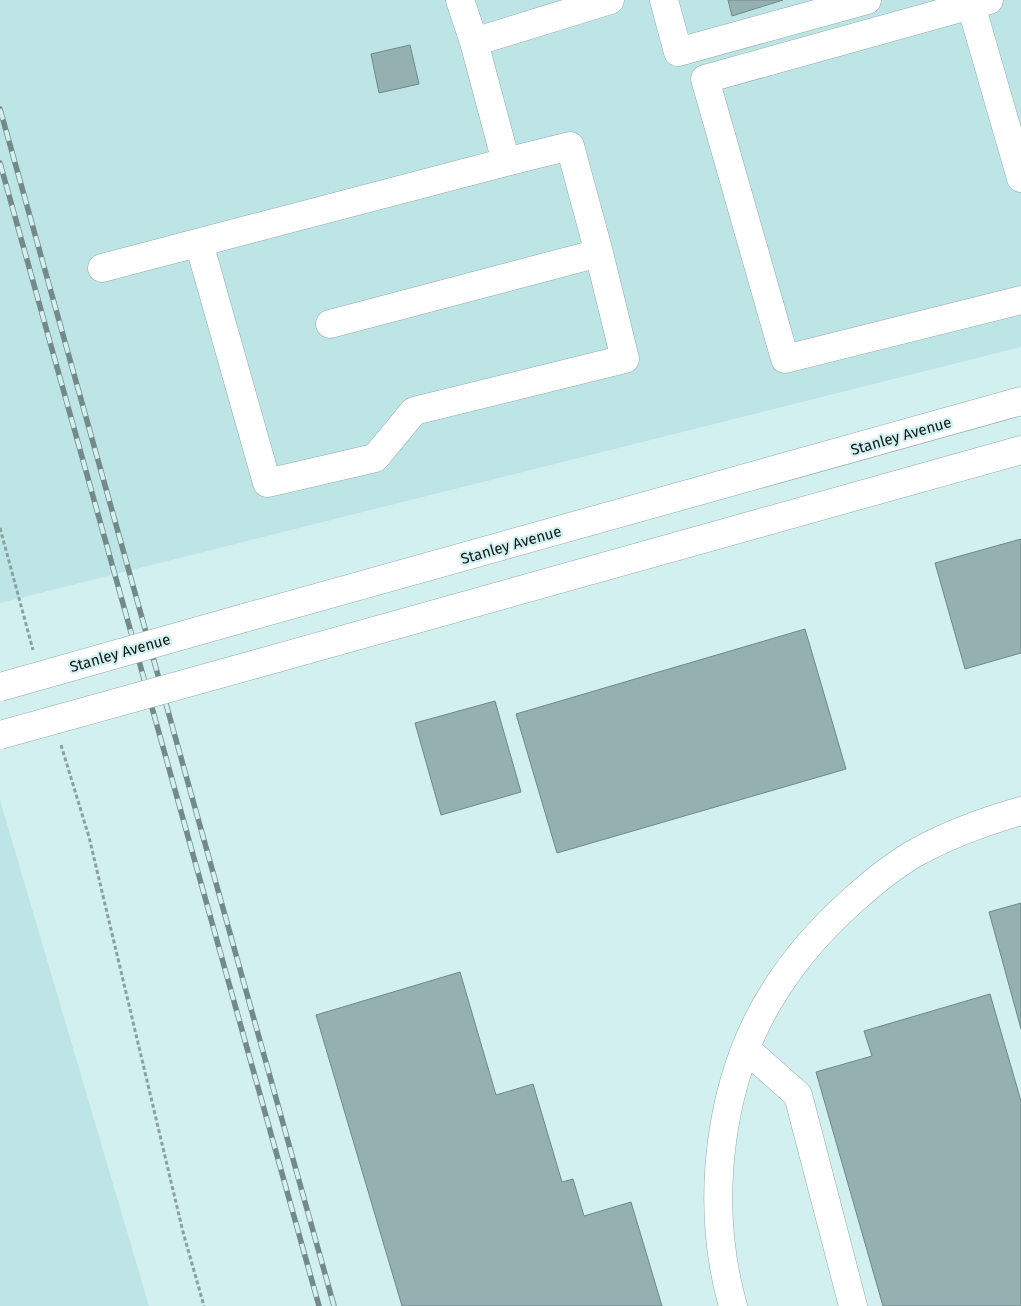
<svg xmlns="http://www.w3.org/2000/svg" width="1021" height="1306" font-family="'Fira Sans',sans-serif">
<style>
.built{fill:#bee5e6}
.building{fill:#94b0b1;stroke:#6e898a}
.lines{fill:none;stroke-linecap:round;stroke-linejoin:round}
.minor-casing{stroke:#8fabac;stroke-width:29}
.major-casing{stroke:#8fabac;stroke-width:29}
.path{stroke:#8aa1a1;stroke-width:3;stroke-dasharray:4 2.5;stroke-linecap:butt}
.minor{stroke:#fff;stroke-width:28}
.major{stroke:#fff;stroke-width:28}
.rail-casing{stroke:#748989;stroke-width:5.5}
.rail{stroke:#d2f0f0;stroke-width:4;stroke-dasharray:11;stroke-linecap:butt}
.major-bridge-casing{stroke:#8fabac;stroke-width:29;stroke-linecap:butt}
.major-bridge{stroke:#fff;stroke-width:28}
.labels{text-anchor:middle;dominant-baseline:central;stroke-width:4.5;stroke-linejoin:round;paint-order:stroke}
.street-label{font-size:15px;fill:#0c1617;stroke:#d2f0f0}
</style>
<rect width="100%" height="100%" fill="#d2f0f0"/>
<!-- built -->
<path class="built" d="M0,0H1021V347L0,603Z
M0,800L149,1306H0Z"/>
<!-- building -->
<path class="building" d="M728,0H783L732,16Z
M410,45L419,84L379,93L371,54Z
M1021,539V653L965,669L935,563Z
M805,629L846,769L557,853L516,714Z
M495,701L521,792L441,815L415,723Z
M1021,903V1029L989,912Z
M460,972L496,1095L533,1084L562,1182L573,1179L584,1216L631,1202L662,1306H402L316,1015Z
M990,994L1021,1101V1306H883L816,1072L872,1056L864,1031Z"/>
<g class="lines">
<!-- minor casing -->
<g class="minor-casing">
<path id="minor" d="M460,0L474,42L610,0
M664,0L678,52L867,0
M989,0L705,79L785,359L1021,300
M971,5L1021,178
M199,243L267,483L375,458L414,411L625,359L599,253
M102,268L506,162L474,42
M330,324L599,253L570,146L506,162
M746,1049L798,1095L853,1306
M733,1306C704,1204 718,1078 776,989C797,956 823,927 852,901C873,882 895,864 919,851C952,833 986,821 1021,811"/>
</g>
<!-- major casing -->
<g class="major-casing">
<path id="major" d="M244,618L1021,401
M256,664L1021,450"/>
</g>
<!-- path -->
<path class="path" d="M0,528L33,650
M61,745L89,837L183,1232L204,1306"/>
<!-- minor -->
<use href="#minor" class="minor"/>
<!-- major -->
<use href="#major" class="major"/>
<!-- rail casing -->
<g class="rail-casing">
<path id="rail" d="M0,109L334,1306
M0,163L319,1306"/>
</g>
<!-- rail -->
<use href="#rail" class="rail"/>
<!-- major-bridge casing -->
<g class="major-bridge-casing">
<path id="major-bridge" d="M0,687L244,618
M0,735L256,664"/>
</g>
<!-- major-bridge -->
<use href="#major-bridge" class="major-bridge"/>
</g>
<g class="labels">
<!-- street labels -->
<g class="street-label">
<text transform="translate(901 436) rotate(-16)">Stanley Avenue</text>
<text transform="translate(511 545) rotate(-16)">Stanley Avenue</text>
<text transform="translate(120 653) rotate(-16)">Stanley Avenue</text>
</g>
</g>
</svg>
